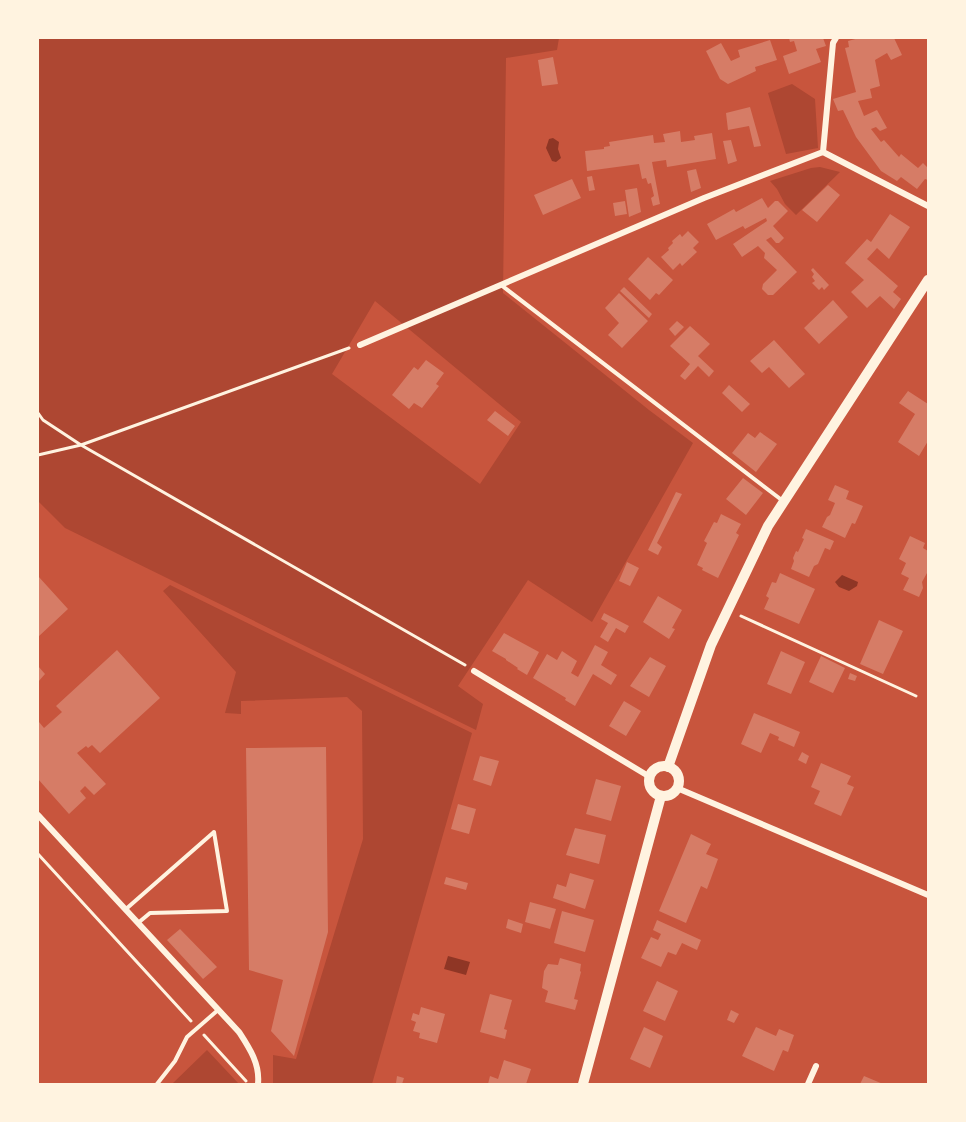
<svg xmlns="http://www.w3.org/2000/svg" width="966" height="1122" font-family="Figtree,sans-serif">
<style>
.green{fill:#ae4732;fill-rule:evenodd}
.water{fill:#8f3625}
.building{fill:#d67c66}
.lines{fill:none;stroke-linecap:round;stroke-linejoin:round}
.path{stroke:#fff3e0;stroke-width:3}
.service{stroke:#fff3e0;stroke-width:4}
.minor{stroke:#fff3e0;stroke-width:6}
.tertiary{stroke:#fff3e0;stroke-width:10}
</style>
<rect width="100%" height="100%" fill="#c8553d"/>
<!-- green -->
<path class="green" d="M38,38H559L557,50L506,58L503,293L649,410L693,443L592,622L528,580L458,686L483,704L476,730L65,528L38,501ZM375,301L521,422L480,484L332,374Z
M792,84L815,99L818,148L786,154L768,93Z
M820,167L840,172L796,215L785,204L777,189L770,181L811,168Z
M170,585L472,733L372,1084H273V1055L296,1059L363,839L362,711L347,697L241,701V714L225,713L236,672L163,591Z
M207,1050L239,1084H172Z"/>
<!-- water -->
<path class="water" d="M553,138L559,142L558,149L561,158L556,162L552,161L546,148L549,139Z
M842,575L858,582L857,586L849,591L839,587L835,582Z
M448,956L470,962L466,975L444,969Z"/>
<!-- building -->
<path class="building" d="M789,38H823L826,46L816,49L821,62L789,74L783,56L797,51L794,41L790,42Z
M859,38H894L902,55L891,60L887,53L875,60L880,86L870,89L872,98L858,101L864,116L877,110L887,128L880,131L876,127L871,129L881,142L884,140L899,157L901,154L918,168L923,163L928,168V180L925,179L917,189L901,177L897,181L881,171L856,137L843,110L838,111L833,99L856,92L845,48L849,47L848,41Z
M770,40L777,60L755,67L756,71L728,84L720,79L706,51L721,43L731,61L740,57L738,50Z
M553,57L558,84L542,86L538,60Z
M750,107L761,146L754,147L749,126L728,130L726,113Z
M680,131L681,142L695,140L694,136L712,133L716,159L667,167L666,160L652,162L660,204L653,206L651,198L654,196L651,183L648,184L646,178L642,179L639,164L587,171L585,151L604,149V147L610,146L609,142L653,135L654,143L665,142L663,134Z
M731,140L737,161L728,164L723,141Z
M696,169L701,188L691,192L687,171Z
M592,176L595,190L589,191L587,177Z
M572,179L581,198L543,215L534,195Z
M828,185L840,195L817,222L802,210Z
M637,188L641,212L629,217L625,190Z
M762,198L768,208L775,201H778L788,211L773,226L784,238L779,243H776L771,237L766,240L797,272L773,295H768L762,289L763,284L777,270L764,258L765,253L758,246L742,257L733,244L767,221L766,218L745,229L743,226L716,240L707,224L734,209L736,212Z
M625,201L627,214L615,216L613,203Z
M890,214L910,227L889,259L877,248L867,259L898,286L893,292L901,299L894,309L880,296L867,308L851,292L864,280L845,263L867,239L871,242Z
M688,231L699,242L693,248L697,252L682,266L680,263L673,270L661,257L669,250L668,248L673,243L672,241L680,234L682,237Z
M648,257L673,280L659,295L656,293L650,300L628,279Z
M813,268L829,285L824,290L822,287L819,290L812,283L815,281L812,277L814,274L811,270Z
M624,287L652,314L649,318L620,291Z
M619,293L648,321L622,348L608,335L619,323L605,308Z
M833,300L848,317L819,344L804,328Z
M677,321L684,327L675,336L669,329Z
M690,326L710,344L698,356L714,371L709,377L698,366L685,380L680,376L690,364L670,346Z
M774,340L805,374L789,388L769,367L762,373L750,361Z
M426,360L444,373L436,384L439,386L422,408L414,403L409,409L392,395L414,367L418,370Z
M729,385L750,404L742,412L722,393Z
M908,391L928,404V441L919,456L898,442L915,414L899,403Z
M495,411L515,426L508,436L487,420Z
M760,432L777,444L756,472L732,453L748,433L755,438Z
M743,478L763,493L746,515L726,499Z
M835,485L849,491L846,499L863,506L855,524L852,523L845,538L822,527L827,517L830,515L835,503L828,500Z
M676,492L682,494L657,543L662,547L658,555L648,550Z
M721,514L741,524L736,533L739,535L718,578L702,570L703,568L697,565L707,543L704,541L714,522L717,523Z
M806,529L834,541L830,550L825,548L818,564L814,566L809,577L791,569L794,561L793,558L796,551L798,552L804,539L802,538Z
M910,536L925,543L923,548L928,551V574L927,573L922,582L923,588L919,597L903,590L909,578L901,574L906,563L899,559Z
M627,562L639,568L630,586L619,581Z
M780,573L815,589L799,624L764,609L769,598L766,596L772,582L776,583Z
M38,576L68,609L38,637Z
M658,596L682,610L672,628L675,629L669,639L643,622Z
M604,613L629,626L625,633L616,628L608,642L600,637L608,623L601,619Z
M879,620L903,631L883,674L860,664Z
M504,633L539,652L527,675L517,669L518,668L506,660V659L492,651Z
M595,645L608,652L601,665L617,675L611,685L593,674L575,706L565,700L566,698L533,678L547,654L557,660L562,651L577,661L571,673L578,677Z
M117,650L160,698L100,753L92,745L88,748L86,746L77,753L106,784L94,795L85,786L80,791L86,798L69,814L38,779V724L39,722L44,728L62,712L56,706Z
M781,651L805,662L791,694L767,684Z
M821,656L845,668L833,693L809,682Z
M650,657L666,666L649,697L630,686Z
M38,666L45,674L38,682Z
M850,673L857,676L855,681L848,679Z
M624,701L641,711L626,736L609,726Z
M754,713L800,732L794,747L778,740L779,737L770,733L761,753L741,744Z
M326,747L328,932L294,1056L271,1031L283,980L249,970L246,748Z
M802,752L809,756L806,764L798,760Z
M480,756L499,761L491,786L473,780Z
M821,763L851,776L847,784L854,787L841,816L814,804L820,791L811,787Z
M596,779L621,786L611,821L586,814Z
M458,804L476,809L469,834L451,829Z
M575,828L606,835L599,864L566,855Z
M691,834L711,844L706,854L718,859L707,889L701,886L686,923L659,911Z
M570,873L594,880L585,909L553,898L557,884L566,887Z
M446,877L468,883L466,890L444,884Z
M530,902L556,909L550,929L525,922Z
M562,911L594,920L585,952L554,943Z
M508,919L523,924L521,933L506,928Z
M657,920L701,940L697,950L682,943L676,955L668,952L661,967L641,958L651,937L658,940L661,934L653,930Z
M180,929L217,967L203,979L167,940Z
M560,958L581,964L580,971L581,972L574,999L578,1000L575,1010L545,1002L548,991L542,988L544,971L548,964L558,965Z
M657,981L678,991L665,1021L643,1011Z
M490,994L512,1000L504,1029L507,1030L505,1039L480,1032Z
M421,1007L445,1014L437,1043L419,1038L420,1033L413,1031L416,1022L411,1020L413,1013L419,1015Z
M731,1010L739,1014L734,1023L727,1020Z
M644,1027L663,1036L650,1068L630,1059Z
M756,1027L776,1036L779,1029L794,1035L788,1052L783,1050L774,1071L742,1056Z
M504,1060L531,1069L526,1084H488L490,1076L498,1079Z
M397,1076L404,1078L402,1084L396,1083Z
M864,1076L883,1084H860Z"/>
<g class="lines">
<!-- path -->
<path class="path" d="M38,413L43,420L81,445L465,665
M38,455L81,445L349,348
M741,616L916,696
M38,854L191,1021
M204,1035L246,1081"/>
<!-- service -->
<path class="service" d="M501,285L783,501
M126,909L214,832
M138,923L150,913L227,911L214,832
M157,1084L175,1061L187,1037L218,1010"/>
<!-- minor -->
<path class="minor" d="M823,152L833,43L836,38
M360,345L704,198L823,152L928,206
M474,671L650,777
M677,788L928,895
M38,815L239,1032C250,1049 260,1064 258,1084
M808,1084L816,1066"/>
<!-- tertiary -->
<path class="tertiary" d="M649 781a15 15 0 1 1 30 0a15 15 0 1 1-30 0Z
M668,767L711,645L768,526L928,280
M583,1084L661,796"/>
</g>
<!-- border -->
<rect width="966" height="1122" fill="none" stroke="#fff3e0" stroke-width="78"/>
</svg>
